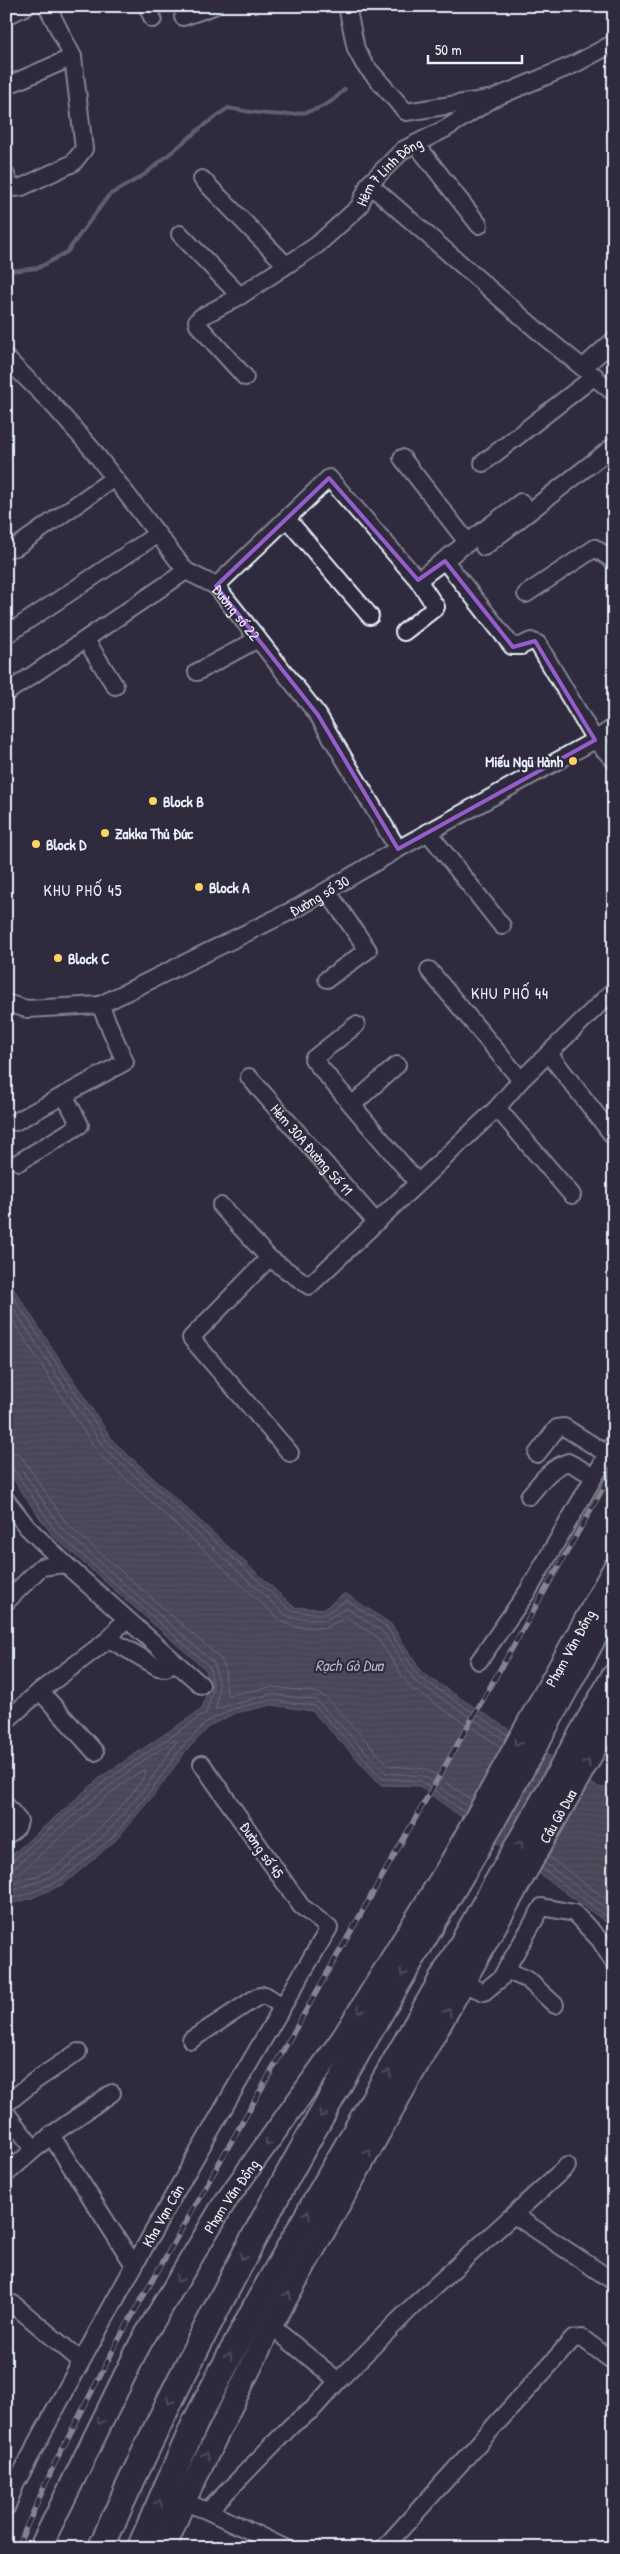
<svg xmlns="http://www.w3.org/2000/svg" width="620" height="2554" font-family="'Patrick Hand',sans-serif">
<style>
.water{fill:url(#water-rules);stroke:#9c9fab}
.lines{fill:none;stroke-linecap:round;stroke-linejoin:round}
.shore{stroke:#b5bbc5;stroke-width:1}
.stream{stroke:#9c9fab;stroke-width:4}
.minor-casing{stroke:#e8f1f8;stroke-width:20}
.major-casing{stroke:#e8f1f8;stroke-width:25}
.highway-casing{stroke:#e8f1f8;stroke-width:29}
.minor{stroke:#2f2a3d;stroke-width:16}
.major{stroke:#2f2a3d;stroke-width:21}
.highway{stroke:#2f2a3d;stroke-width:25}
.rail-casing{stroke:#e8f1f8;stroke-width:5.5}
.rail{stroke:#2f2a3d;stroke-width:4;stroke-dasharray:11;stroke-linecap:butt}
.oneway{stroke:#70707e}
.marked{fill:none;stroke:#965dcd;stroke-width:4;stroke-linejoin:round}
.poi-dot{fill:#ffd166;stroke:#2f2a3d;stroke-width:2}
.labels{text-anchor:middle;dominant-baseline:central;stroke-width:4.5;stroke-linejoin:round;paint-order:stroke}
.street-label{font-size:15px;fill:#e8f1f8;stroke:#2f2a3d}
.poi-label{font-size:15px;font-weight:bold;fill:#e8f1f8;stroke:#2f2a3d;text-anchor:start}
.neighbourhood-label{font-size:16px;letter-spacing:1px;fill:#e8f1f8;stroke:#2f2a3d}
.water-label{font-size:16px;font-style:italic;fill:#afb4be;stroke:#2f2a3d}
</style>
<defs>
<pattern id="water-rules" width="6" height="5" patternUnits="userSpaceOnUse" patternTransform="scale(1.25)"><rect width="6" height="5" fill="#696978"/><path d="M0 2.5h6" fill="none" stroke="#7e7f8c"/></pattern>
</defs>
<rect width="100%" height="100%" fill="#2f2a3d"/>
<filter id="ink" filterUnits="userSpaceOnUse"><feTurbulence type="fractalNoise" baseFrequency=".02" numOctaves="2"/><feDisplacementMap in="SourceGraphic" scale="10" xChannelSelector="R" yChannelSelector="G"/><feConvolveMatrix kernelMatrix="1 2 1 2 8 2 1 2 1" color-interpolation-filters="sRGB"/></filter>
<g filter="url(#ink)">
<!-- water -->
<path class="water" d="M6,1277L113,1441L294,1607L324,1609L345,1593L391,1624L422,1673L597,1787L614,1789V1928L419,1786L381,1785L312,1711L272,1705L236,1713L211,1725L186,1751L154,1795L115,1841L64,1884L32,1898L6,1905V1860L101,1777L202,1709L208,1688L206,1670L53,1536L20,1490L6,1466Z"/>
<g class="lines">
<!-- shore -->
<path class="shore" d="M6,1286L109,1444L291,1611L325,1614L347,1600L387,1627L419,1677L508,1735
M6,1297L104,1448L286,1615L293,1618L325,1620L347,1608L383,1632L415,1681L505,1740
M6,1310L98,1453L281,1621L293,1626L325,1628L347,1617L377,1637L410,1687L501,1747
M6,1451L16,1453L23,1459L67,1524L220,1658L225,1668L227,1695L272,1687L315,1692L327,1698L389,1766L426,1769L472,1800
M6,1459L17,1463L62,1529L214,1663L219,1687L216,1709L271,1694L316,1700L386,1773L424,1776L468,1807
M6,1465L12,1467L57,1533L210,1667L213,1689L206,1713L105,1781L11,1862L6,1863
M548,1856L614,1905
M545,1863L614,1914
M542,1868L614,1922
M6,1870L15,1867C66,1821 116,1777 173,1741H177L145,1788L107,1833L58,1874L6,1893
M6,1877L20,1873L113,1791L143,1770H146C144,1789 72,1857 54,1868C39,1876 22,1881 6,1885
M6,1900L30,1893L61,1880L112,1838L150,1792L182,1747L208,1721L235,1708L272,1700L315,1706L383,1779L421,1781L465,1813"/>
<!-- stream -->
<path class="stream" d="M6,274L11,271L38,268L67,252L109,195L144,175L203,126L228,108C259,114 298,121 327,104C334,101 339,94 345,89"/>
<!-- minor casing -->
<g class="minor-casing">
<g id="minor">
<path d="M147,6L153,19"/>
<path d="M347,6L356,49L364,64L406,112L489,99"/>
<path d="M6,16L27,6"/>
<path d="M183,17L214,6"/>
<path d="M6,86L73,57"/>
<path d="M416,144L479,225"/>
<path d="M6,175L9,185L14,188L22,187L73,163L84,149L73,57L47,6"/>
<path d="M202,179L285,264"/>
<path d="M369,184L546,338L614,393"/>
<path d="M180,234L240,296"/>
<path id="s1" d="M6,358L53,405L91,448L186,571L216,586L318,715L398,849"/>
<path d="M584,367L614,340"/>
<path id="s2" d="M245,377L198,325L197,321L201,317L240,296L317,245L359,207L369,184L403,150L445,129L494,98L575,64L614,43"/>
<path d="M402,458L468,543"/>
<path d="M483,463L595,376"/>
<path d="M287,519L370,616"/>
<path d="M484,547L529,512"/>
<path d="M6,549L16,547L114,478"/>
<path d="M445,561L512,646H521L531,641L538,644L595,740L614,760"/>
<path d="M418,580L521,502L529,512L614,446"/>
<path d="M216,586L329,478L418,580L436,607L404,632"/>
<path d="M526,594L595,548L614,561"/>
<path d="M6,635L156,535"/>
<path d="M86,640L115,686"/>
<path d="M197,672L258,639"/>
<path d="M6,693L186,571"/>
<path d="M428,832L502,926"/>
<path d="M429,970L521,1080"/>
<path d="M327,979L368,950L327,891"/>
<path id="s3" d="M6,1003L27,1009L100,1005L299,907L398,849L595,740L614,727"/>
<path d="M356,1025L313,1059L417,1182"/>
<path d="M549,1054L614,1137"/>
<path id="s4" d="M249,1077L376,1222"/>
<path d="M352,1105L397,1065"/>
<path d="M497,1108L572,1195"/>
<path d="M15,1122L125,1062L100,1005"/>
<path d="M19,1162L80,1125L64,1095"/>
<path d="M221,1206L269,1258"/>
<path d="M290,1453L191,1338L269,1258L309,1286L497,1108L521,1080L614,990"/>
<path d="M537,1454L557,1428L564,1427L607,1454"/>
<path d="M529,1496C541,1482 550,1468 568,1462L594,1476"/>
<path d="M6,1500L27,1527L65,1564L201,1685"/>
<path d="M6,1602L41,1567L65,1564"/>
<path d="M109,1639L158,1667L166,1668L173,1661"/>
<path d="M479,1661L528,1591L614,1443"/>
<path d="M40,1691L95,1752"/>
<path d="M6,1721L40,1691L109,1639L125,1619"/>
<path d="M6,1805L19,1821L17,1827L6,1836"/>
<path d="M506,1970L528,1980L555,2005"/>
<path d="M464,1984L484,1992L501,1978L542,1907L574,1913L600,1940L614,1963"/>
<path d="M191,2040L257,1997L265,1995L282,2006"/>
<path d="M6,2104L36,2080L78,2052"/>
<path d="M6,2113L34,2149"/>
<path d="M51,2135L134,2265"/>
<path d="M6,2174L51,2135L112,2093"/>
<path d="M514,2215L613,2281"/>
<path d="M6,2311L13,2304L81,2361"/>
<path d="M271,2326L338,2381L412,2307L567,2166"/>
<path d="M184,2502L208,2511L285,2548"/>
<path id="s5" d="M6,2508L15,2485C115,2296 220,2111 329,1928L301,1906L202,1764"/>
<path d="M208,2511L292,2425L313,2409L338,2381"/>
<path d="M384,2548L573,2339L582,2338L614,2362"/>
</g>
</g>
<!-- major casing -->
<g class="major-casing">
<g id="major">
<path id="s6" d="M40,2548L140,2344L223,2205L343,2037L451,1862L614,1568"/>
<path id="s7" d="M165,2548L184,2502L271,2326L614,1715"/>
</g>
</g>
<!-- highway casing -->
<g class="highway-casing">
<path id="highway" d="M101,2548C205,2313 333,2091 464,1870C516,1782 564,1690 614,1600
M140,2548L195,2423L255,2308L614,1677"/>
</g>
<!-- minor -->
<use href="#minor" class="minor"/>
<!-- major -->
<use href="#major" class="major"/>
<!-- highway -->
<use href="#highway" class="highway"/>
<!-- rail casing -->
<g class="rail-casing">
<path id="rail" d="M17,2548L54,2465L119,2339L614,1469"/>
</g>
<!-- rail -->
<use href="#rail" class="rail"/>
</g>
<!-- one-way arrows -->
<defs><path id="oneway-chevron" d="M-2-3.5L2.5 0L-2 3.5" fill="none" stroke-width="1.6" stroke-linecap="round" stroke-linejoin="round" transform="scale(1.25)"/></defs>
<g class="oneway">
<use href="#oneway-chevron" transform="translate(517 1743) rotate(119)"/>
<use href="#oneway-chevron" transform="translate(587 1763) rotate(-61)"/>
<use href="#oneway-chevron" transform="translate(520 1844) rotate(-60)"/>
<use href="#oneway-chevron" transform="translate(403 1973) rotate(120)"/>
<use href="#oneway-chevron" transform="translate(360 2010) rotate(122)"/>
<use href="#oneway-chevron" transform="translate(448 2012) rotate(-60)"/>
<use href="#oneway-chevron" transform="translate(388 2073) rotate(-60)"/>
<use href="#oneway-chevron" transform="translate(322 2114) rotate(120)"/>
<use href="#oneway-chevron" transform="translate(268 2143) rotate(126)"/>
<use href="#oneway-chevron" transform="translate(368 2153) rotate(-61)"/>
<use href="#oneway-chevron" transform="translate(307 2214) rotate(-61)"/>
<use href="#oneway-chevron" transform="translate(243 2257) rotate(119)"/>
<use href="#oneway-chevron" transform="translate(179 2279) rotate(121)"/>
<use href="#oneway-chevron" transform="translate(288 2295) rotate(-61)"/>
<use href="#oneway-chevron" transform="translate(229 2356) rotate(-63)"/>
<use href="#oneway-chevron" transform="translate(170 2401) rotate(117)"/>
<use href="#oneway-chevron" transform="translate(100 2421) rotate(116)"/>
<use href="#oneway-chevron" transform="translate(206 2455) rotate(-64)"/>
<use href="#oneway-chevron" transform="translate(159 2503) rotate(-66)"/>
</g>
</g>
<!-- marked area -->
<path d="M0 0H620V2554H0ZM329,478L418,580L445,561L513,647L535,641L595,740L398,849L318,715L216,586Z" fill="#2f2a3d" fill-opacity=".55" fill-rule="evenodd"/>
<path class="marked" d="M329,478L418,580L445,561L513,647L535,641L595,740L398,849L318,715L216,586Z"/>
<!-- markers -->
<g class="poi-dot">
<circle cx="573" cy="761" r="5"/>
<circle cx="153" cy="801" r="5"/>
<circle cx="105" cy="833" r="5"/>
<circle cx="36" cy="844" r="5"/>
<circle cx="199" cy="887" r="5"/>
<circle cx="58" cy="958" r="5"/>
</g>
<g class="labels">
<!-- street labels -->
<g class="street-label">
<text stroke="none"><textPath href="#s2" startOffset="321">Hẻm 7 Linh Đông</textPath></text>
<text stroke="none"><textPath href="#s1" startOffset="346">Đường số 22</textPath></text>
<text stroke="none"><textPath href="#s3" startOffset="340">Đường số 30</textPath></text>
<text stroke="none"><textPath href="#s4" startOffset="96">Hẻm 30A Đường Số 11</textPath></text>
<text stroke="none"><textPath href="#s6" startOffset="1046">Phạm Văn Đồng</textPath></text>
<text stroke="none"><textPath href="#s7" startOffset="831">Cầu Gò Dưa</textPath></text>
<text transform="translate(262 1850) rotate(55)">Đường số 45</text>
<text stroke="none"><textPath href="#s6" startOffset="401">Phạm Văn Đồng</textPath></text>
<text stroke="none"><textPath href="#s5" startOffset="332">Kha Vạn Cân</textPath></text>
</g>
<!-- poi labels -->
<g class="poi-label">
<text x="563" y="761" text-anchor="end">Miếu Ngũ Hành</text>
<text x="163" y="801">Block B</text>
<text x="115" y="833">Zakka Thủ Đức</text>
<text x="46" y="844">Block D</text>
<text x="209" y="887">Block A</text>
<text x="68" y="958">Block C</text>
</g>
<!-- neighbourhood labels -->
<g class="neighbourhood-label">
<text x="83" y="890">KHU PHỐ 45</text>
<text x="510" y="993">KHU PHỐ 44</text>
</g>
<!-- water labels -->
<g class="water-label">
<text x="349" y="1665">Rạch Gò Dưa</text>
</g>
</g>
<!-- margin -->
<rect width="620" height="2554" fill="none" stroke="#2f2a3d" stroke-width="25"/>
<rect x="12" y="12" width="595" height="2529" fill="none" stroke="#e8f1f8" stroke-width="2" filter="url(#ink)"/>
<!-- scale -->
<path d="M428 55v8h94v-8" fill="none" stroke="#e8f1f8" stroke-width="2.5"/>
<text x="435" y="55" font-size="15" fill="#e8f1f8" stroke="#2f2a3d" stroke-width="4" paint-order="stroke">50 m</text>
</svg>
